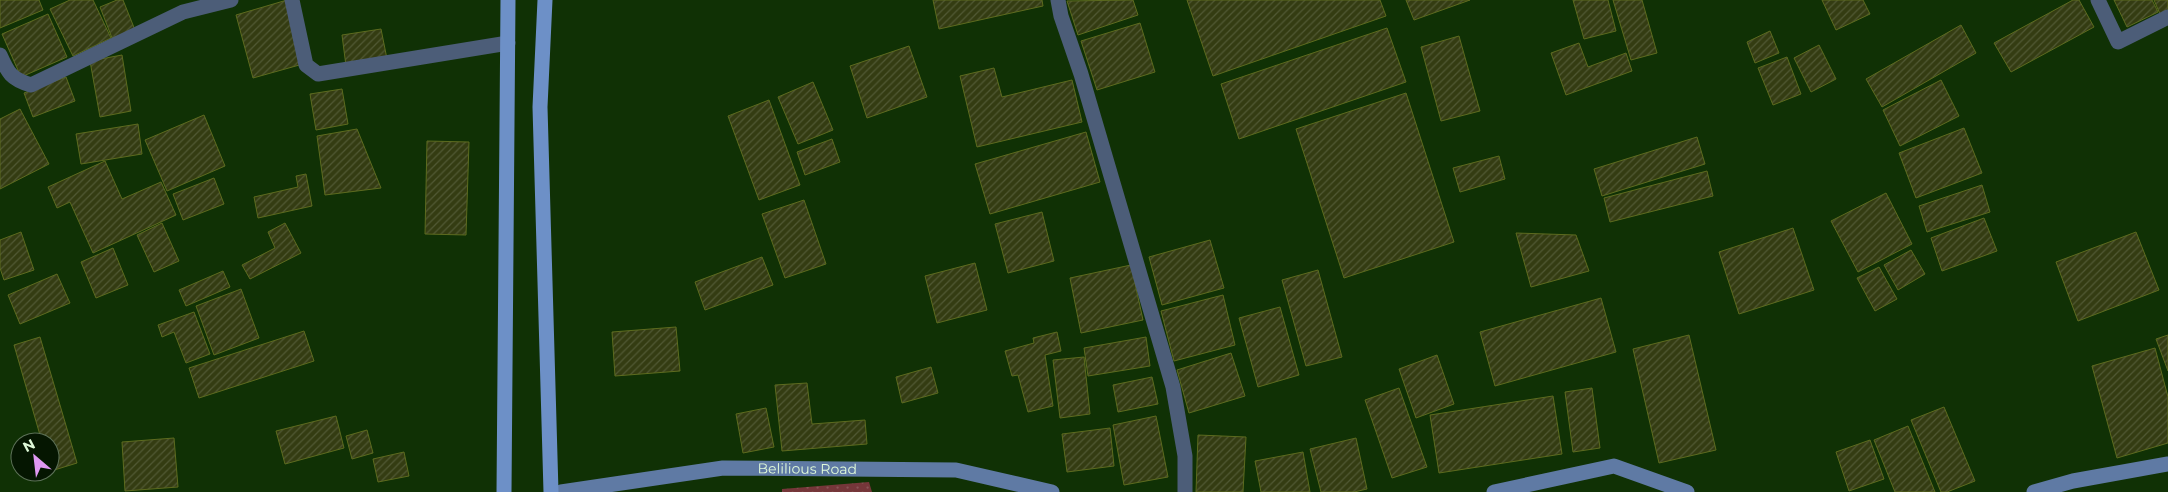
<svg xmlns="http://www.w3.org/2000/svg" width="2168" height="492" font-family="Montserrat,sans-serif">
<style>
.green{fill:url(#green-dots)}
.building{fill:url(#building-hatch);stroke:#5d6b1f}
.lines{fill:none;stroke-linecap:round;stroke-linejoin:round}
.street{stroke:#4c5d78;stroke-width:15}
.secondary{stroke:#5f7aa4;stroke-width:15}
.primary{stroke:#6d90c7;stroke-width:15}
.labels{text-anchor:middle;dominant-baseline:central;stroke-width:4.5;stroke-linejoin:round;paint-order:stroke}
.street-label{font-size:14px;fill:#dff9d8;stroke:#051601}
</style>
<defs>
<pattern id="green-dots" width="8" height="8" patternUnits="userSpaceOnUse" patternTransform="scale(1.25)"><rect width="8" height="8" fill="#753639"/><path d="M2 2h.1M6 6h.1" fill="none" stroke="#885455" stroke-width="1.8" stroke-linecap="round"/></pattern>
<pattern id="building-hatch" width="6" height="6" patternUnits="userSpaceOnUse" patternTransform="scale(1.25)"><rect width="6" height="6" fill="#343c12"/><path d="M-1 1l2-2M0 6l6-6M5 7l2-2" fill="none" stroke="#515934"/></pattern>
</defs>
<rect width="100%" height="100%" fill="#103105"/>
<!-- green -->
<path class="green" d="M869,482L872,492H782V489Z"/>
<!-- building -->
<path class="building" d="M0,0H39L43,10L0,28Z
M70,0H93L111,38L73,56L50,9Z
M117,0H123L135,30L112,38L100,7Z
M287,0L303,64L253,78L236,15Z
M933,0H1042L1043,6L939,29Z
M1133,0L1138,15L1078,35L1067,1Z
M1187,0H1380L1386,16L1213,76Z
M1406,0H1470L1414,20Z
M1573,0H1608L1616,31L1584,39Z
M1613,0H1642L1657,53L1631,60Z
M1822,0H1863L1870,14L1836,30Z
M2073,0H2079L2094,27L2011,72L1994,43Z
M2114,0H2152L2158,12L2127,27Z
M2154,0H2168V10L2160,14Z
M48,14L67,57L21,77L2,34Z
M1140,23L1155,72L1097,90L1081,41Z
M1961,25L1976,53L1882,107L1866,79Z
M1387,28L1406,82L1239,139L1221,84Z
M381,29L387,59L346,66L342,35Z
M1770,31L1779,53L1755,63L1747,42Z
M1459,36L1480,111L1441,121L1421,47Z
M1579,43L1588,67L1626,53L1632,71L1566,95L1551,53Z
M1819,45L1836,79L1811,92L1794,58Z
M909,46L927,97L867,118L850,66Z
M122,55L131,111L100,117L90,61Z
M1787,57L1801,94L1773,105L1758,68Z
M994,68L1002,97L1072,80L1082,122L977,147L960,76Z
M66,77L75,101L33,117L24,93Z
M1941,80L1959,116L1900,146L1883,110Z
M813,82L833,130L798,144L778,97Z
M342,89L348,124L316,130L310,94Z
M1406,93L1454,242L1344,278L1296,129Z
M769,100L800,185L759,200L728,116Z
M20,109L49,164L0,189V119Z
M204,115L225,166L167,191L145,140Z
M138,124L142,154L81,164L76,134Z
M1964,128L1982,173L1916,198L1899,153Z
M357,129L381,188L325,195L317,136Z
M1086,132L1100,182L990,214L975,164Z
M1697,137L1705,164L1602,196L1594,169Z
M832,139L840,162L805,175L797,152Z
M427,141L469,142L466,235L425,234Z
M1499,156L1505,179L1460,192L1453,168Z
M105,161L122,199L161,182L176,215L93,253L70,202L57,208L48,187Z
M1707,171L1713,196L1610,222L1604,198Z
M306,174L312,206L258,218L254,197L298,187L296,176Z
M214,178L224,204L183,220L173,194Z
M1982,185L1990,212L1927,232L1919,206Z
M1886,193L1912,244L1858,272L1831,221Z
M804,200L826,264L785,278L762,214Z
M1042,212L1054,261L1008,273L995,224Z
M1984,218L1997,251L1942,271L1931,238Z
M162,223L179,261L154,272L137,235Z
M285,223L301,253L250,279L242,265L275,248L268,232Z
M1793,228L1814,290L1739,314L1719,252Z
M21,232L34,270L4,280L0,268V240Z
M2136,232L2159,290L2078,321L2056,262Z
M1516,233L1576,235L1589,271L1531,287Z
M1210,240L1224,288L1162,305L1149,257Z
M113,248L128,285L96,298L81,262Z
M1911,250L1925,274L1898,290L1884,265Z
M762,257L773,285L705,310L695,282Z
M975,263L987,310L937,323L925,276Z
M1131,265L1143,320L1081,333L1070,278Z
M1879,267L1897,299L1875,311L1857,278Z
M1318,270L1342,357L1306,366L1282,280Z
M223,271L230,287L186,306L179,290Z
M57,274L70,303L20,324L8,295Z
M241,289L259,338L214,355L196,306Z
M1223,295L1235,345L1174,361L1161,311Z
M1601,298L1616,352L1495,386L1480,332Z
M1280,307L1299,375L1258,387L1239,318Z
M194,312L210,354L186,363L174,332L162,337L158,325Z
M676,327L680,371L615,376L612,332Z
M304,331L314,361L199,398L189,368Z
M1057,332L1061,351L1045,355L1053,406L1028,412L1018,375L1012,376L1005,351L1034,343L1033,338Z
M1689,335L1716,450L1659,463L1633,349Z
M2168,335V371L2156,339Z
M40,337L77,463L51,471L50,442H42L14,345Z
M1146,337L1150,366L1088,376L1084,348Z
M2155,348L2168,397V443L2117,458L2092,366Z
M1231,353L1245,396L1189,413L1177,370Z
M1437,355L1454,404L1416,418L1399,369Z
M1084,357L1090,414L1060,418L1053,360Z
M931,367L938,393L902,403L896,377Z
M1152,377L1158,404L1118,412L1113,385Z
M807,383L812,424L865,420L867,444L782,451L775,385Z
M1399,388L1427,467L1392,478L1365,400Z
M1592,388L1600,448L1573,452L1565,392Z
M1553,396L1562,454L1439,473L1430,415Z
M1944,407L1975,481L1947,492H1941L1911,420Z
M766,408L774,447L743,453L736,414Z
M336,416L344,448L285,464L276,431Z
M1156,416L1168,477L1124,485L1113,425Z
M1908,426L1935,492H1895L1874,440Z
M1110,428L1114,466L1067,472L1062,434Z
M367,430L373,453L352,459L346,436Z
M1198,435L1246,437L1243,492H1196Z
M174,438L178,487L125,491L122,442Z
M1356,438L1367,489L1354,492H1321L1310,449Z
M1870,440L1884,479L1849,491L1836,452Z
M404,452L409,476L378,482L373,459Z
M1303,452L1310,492H1261L1255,461Z"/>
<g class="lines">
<!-- street -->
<path class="street" d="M292,0L306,65L318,74L508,43
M1058,0L1061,16L1081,74L1173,387L1185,456V492
M2098,0L2118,42L2168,17
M0,55C8,73 11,79 31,85L183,12L231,0"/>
<!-- secondary -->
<g class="secondary">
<path id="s1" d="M561,492L723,468L956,470L1052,492"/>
<path d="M1494,492L1614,466L1687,492"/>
<path d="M2034,492L2073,481L2168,464"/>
</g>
<!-- primary -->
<path class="primary" d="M545,0L540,107L551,492
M504,492L508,0"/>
</g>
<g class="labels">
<!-- street labels -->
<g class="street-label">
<text stroke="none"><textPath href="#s1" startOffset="248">Belilious Road</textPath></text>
</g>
</g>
<!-- north arrow -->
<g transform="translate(35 457) rotate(332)"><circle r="24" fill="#051601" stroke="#5c7157"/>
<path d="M0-4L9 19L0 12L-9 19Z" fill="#df98f1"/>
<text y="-8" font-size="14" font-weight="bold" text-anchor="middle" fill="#dff9d8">N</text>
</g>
</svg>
